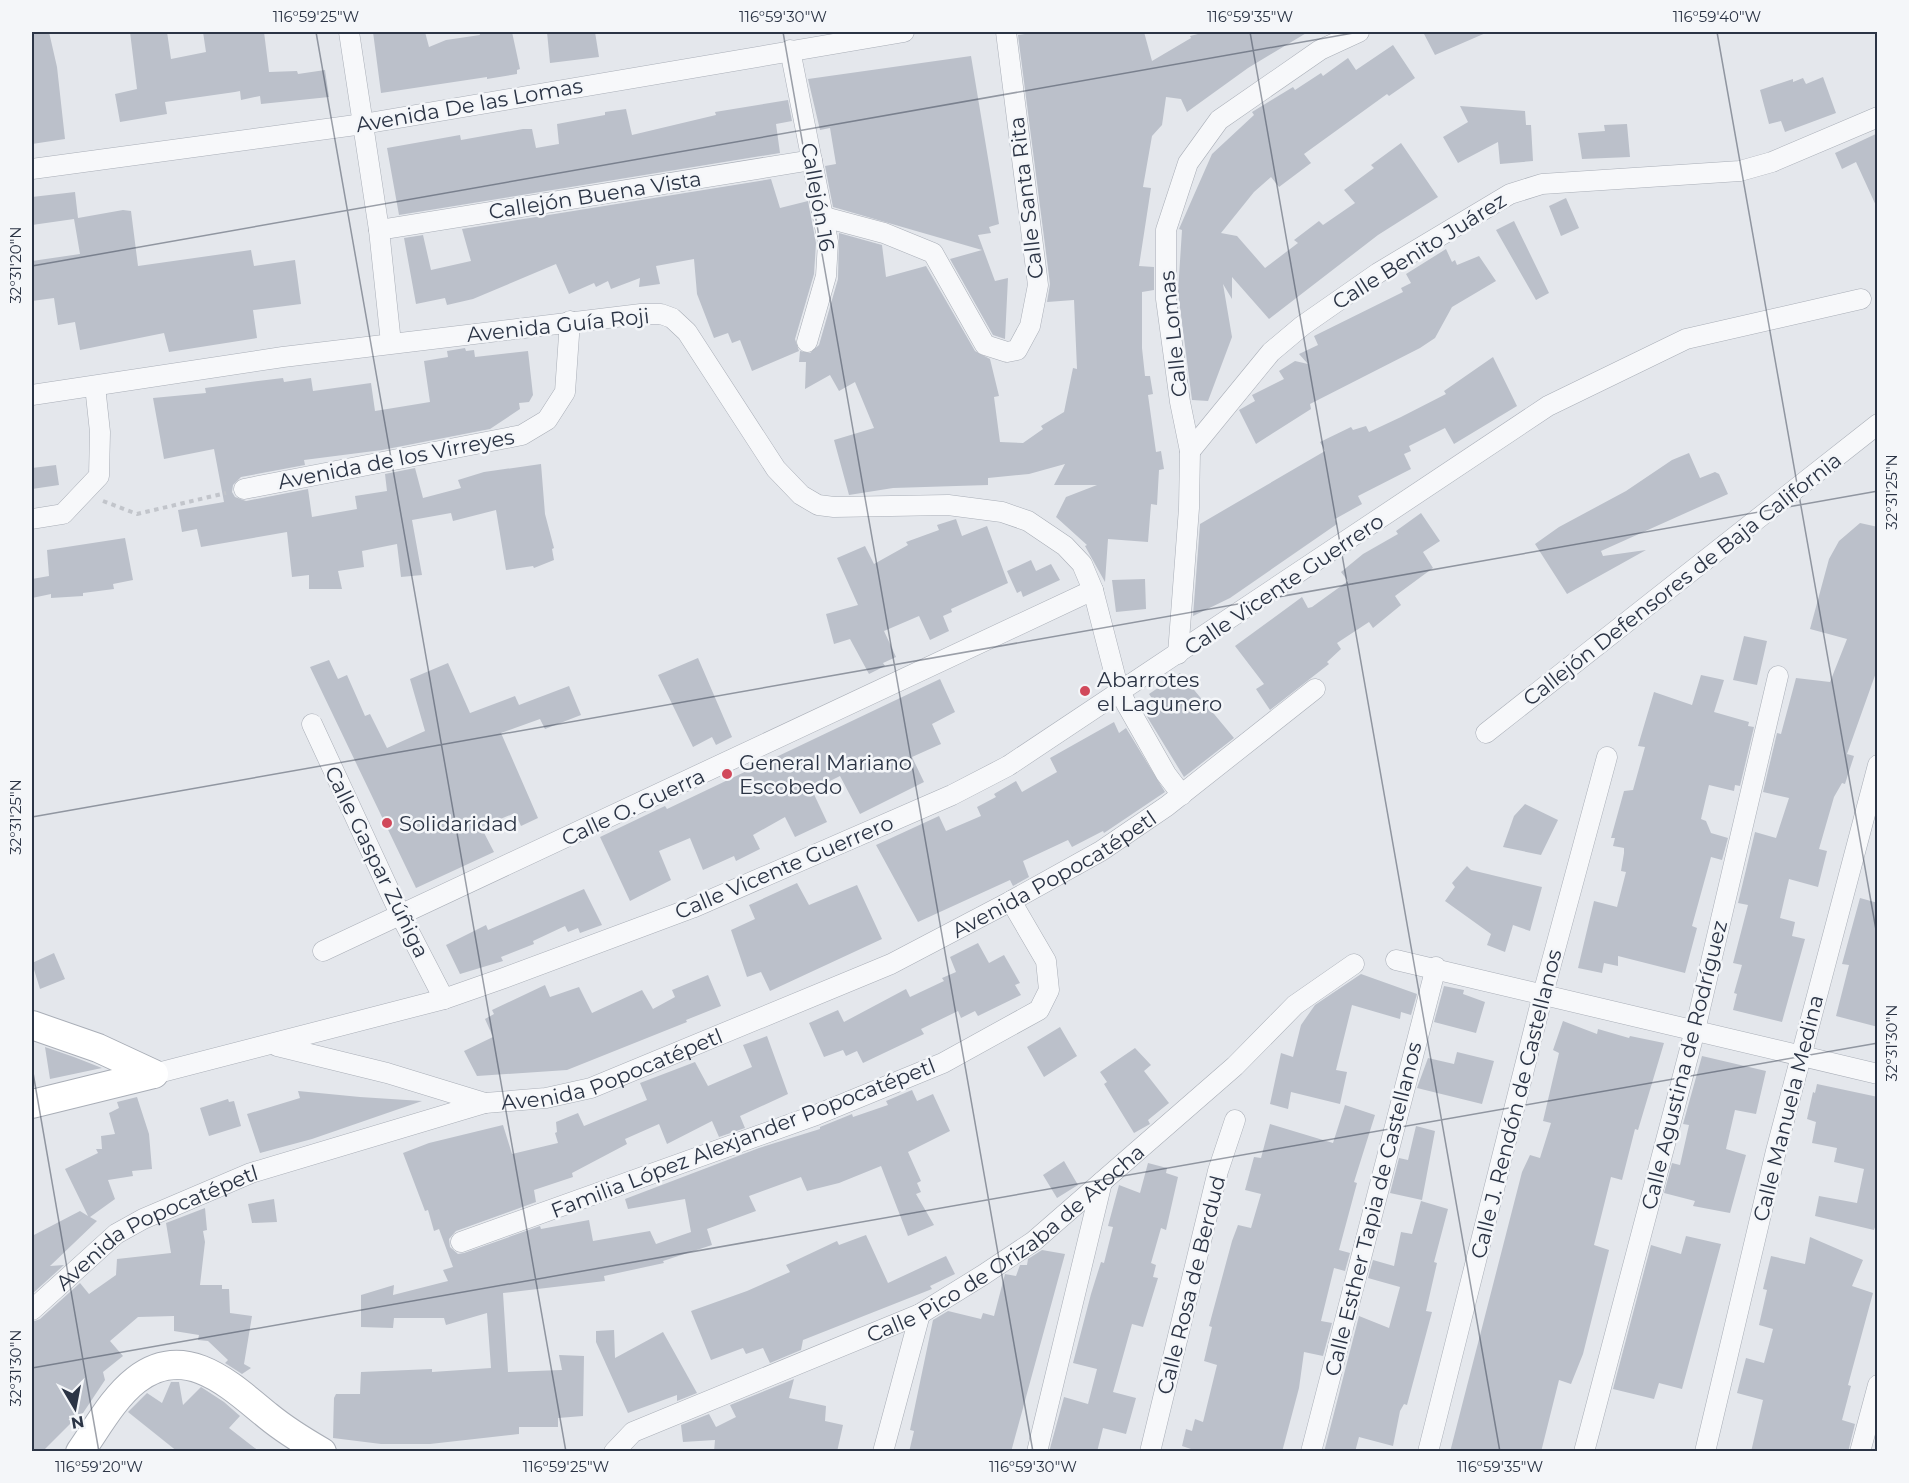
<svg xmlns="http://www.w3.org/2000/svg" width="1909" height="1483" font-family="Montserrat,sans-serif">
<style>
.building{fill:#bbc0ca}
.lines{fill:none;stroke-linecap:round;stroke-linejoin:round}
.street-casing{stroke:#a9aeb7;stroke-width:21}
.secondary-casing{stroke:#a9aeb7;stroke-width:30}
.path{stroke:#c2c5cb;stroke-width:4;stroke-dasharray:4.5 4.5;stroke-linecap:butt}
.street{stroke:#f7f8fa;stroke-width:20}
.secondary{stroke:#fff;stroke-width:28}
.ticks{fill:none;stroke:#2b3445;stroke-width:1.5;stroke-opacity:0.45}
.poi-dot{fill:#d1495b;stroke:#f4f6f9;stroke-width:2}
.labels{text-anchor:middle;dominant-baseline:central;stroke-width:5;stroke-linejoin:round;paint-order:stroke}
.street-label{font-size:21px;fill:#2b3445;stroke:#f4f6f9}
.poi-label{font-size:21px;fill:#2b3445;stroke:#f4f6f9;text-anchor:start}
.neatline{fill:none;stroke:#2b3445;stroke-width:2}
.ticks-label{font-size:15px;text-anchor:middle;fill:#2b3445}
</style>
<rect width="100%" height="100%" fill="#e4e7ec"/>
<!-- building -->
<path class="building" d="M32,32H49L57,67L65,139L32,144Z
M130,32H167L171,59L206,52L203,32H264L269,72L297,71L298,74L325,70L329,97L261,104L260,96L241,100L240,91L235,92L165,102L167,114L120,122L115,94L137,89Z
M373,32H425L429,47L446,40L480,35L479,32H512L520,69L517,70V74L487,79V77L381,93Z
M547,32H595L599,57L550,63Z
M1039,32H1144L1152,61L1191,38L1190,36L1206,32H1308L1248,68L1187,112L1181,99L1166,97L1162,125L1152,136L1143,187L1151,188L1139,266L1154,267V290L1142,292V348L1145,376H1150L1153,394L1148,395L1156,452L1161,451L1164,469L1159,470L1157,505L1151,504L1148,542L1108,539L1105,582L1085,546L1087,545L1056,517L1066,497L1097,485H1054L1065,464L1029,474L988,478V485L893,488L849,495L834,440L874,428L855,382L839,391L830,375L805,389L806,362H799L800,351L810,353L819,345L838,279L839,233L882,245L886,277L926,266L975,351L990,359L999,396L994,397L1000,442L1023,443L1043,429L1041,426L1064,412L1073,368L1077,369L1074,300L1047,302L1050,284L1018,35Z
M1423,32H1488L1435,55Z
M1393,45L1415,78L1389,96L1387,94L1304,154L1311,163L1279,187L1271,177L1254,192L1221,233L1237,236L1265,268L1298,243L1294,240L1319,221L1323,225L1355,203L1344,190L1374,168L1371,165L1401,143L1438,197L1378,235L1269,319L1232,277V299L1223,284L1232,337L1208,401L1192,400L1178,292L1182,230L1179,229L1212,154L1254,115L1252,112L1293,87L1295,90L1321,73L1323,76L1348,58L1356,70Z
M971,56L999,224L989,227L991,233L978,235L995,281L1008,278L1005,339L993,335L950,259L982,250L833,207L825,166L836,164L830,128L820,130L808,79Z
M1823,77L1836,113L1785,132L1781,121L1769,124L1760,90L1793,79V82L1803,78L1806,84Z
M788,100L792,121L776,124L780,153L399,215L387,148L460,135L461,140L523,129H532L536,148L559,144L557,124L605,115V112L626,109L632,135L716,115L715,112Z
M1460,106L1525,111L1526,125H1531L1533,161L1500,164L1498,142L1458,163L1443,137L1468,122Z
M1627,124L1630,157L1582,159L1578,133L1605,131L1604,125Z
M1878,133V210L1856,162L1842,169L1835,153Z
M771,179L780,208L808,201L816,243L814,274L795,339L799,351L752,371L740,340L732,343L728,333L714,338L697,294L694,259L656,266L660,284L639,287L640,278L611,289L608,281L596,287L594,283L569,294L556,264L473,299L447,305L445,298L416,304L404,238L423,235L431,270L471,261L462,229Z
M75,192L78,218L123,210L131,211L138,266L251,250L254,266L295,260L301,304L253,310L257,338L169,352L164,333L80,350L75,322L58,325L54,298L32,301V261L80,254L74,219L32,225V197Z
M1566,198L1579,228L1561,236L1549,206Z
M1514,221L1549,293L1536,300L1496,230Z
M1446,249L1452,262L1455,260L1457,265L1479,256L1496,281L1452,307L1435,338L1420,348L1310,404L1311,409L1256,444L1239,410L1255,401L1252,395L1284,379L1279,371L1295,361L1308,364L1299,354L1318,345L1314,336L1403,292L1401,288L1411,283L1406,274Z
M465,348L466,351L474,350L475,357L528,351L533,395L529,402L519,403L520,409L490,429L382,450L304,460L305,465L241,477L233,485L232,492L235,497L246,501L308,489L312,517L357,509L355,496L387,491L385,474L415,468L423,498L461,488L458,480L484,472L541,464L545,514L554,548L552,549L554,560L534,568L533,566L506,570L496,510L453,521L451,513L412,520L422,575L401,577L397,544L362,551L364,567L338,571L342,589H309V575L292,577L287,532L201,547L197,529L182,532L178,510L224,502L214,449L164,459L153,398L206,393L205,388L258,381L283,378L284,382L311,378L313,391L371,383L375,411L430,402L424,361L448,357L447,351Z
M1493,357L1517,406L1454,444L1445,428L1409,446L1411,451L1404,454L1411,469L1358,496L1362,504L1335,519L1337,524L1230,598L1193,616L1200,524L1325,451L1320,442L1351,427L1353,430L1366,426L1369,432L1401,417L1446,394L1444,391Z
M1689,453L1700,478L1715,472L1719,474L1728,494L1601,551L1603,556L1646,550L1567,594L1535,544L1559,527L1626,491L1672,460Z
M56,465L59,485L32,489V468Z
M1421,513L1440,541L1423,552L1433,568L1395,596L1401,605L1373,628L1369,622L1337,643L1341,649L1327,662L1329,664L1270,710L1256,689L1264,684L1235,646L1302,597L1308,608L1312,607L1348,581L1341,572L1363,554L1398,534L1396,531Z
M956,519L962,536L987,526L1008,583L951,609L952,612L943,616L949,631L930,640L919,616L884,631L896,657L883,663L885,666L869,674L850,639L834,644L826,614L858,605L837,558L865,546L874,564L908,545L906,542L939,530L937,525Z
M1860,523L1878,527V667L1847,754L1854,756L1845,784L1842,783L1834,797L1819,849L1827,851L1818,887L1789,879L1780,918L1795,922L1792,936L1805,939L1782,1022L1733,1010L1737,994L1734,993L1742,965L1733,963L1748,905L1738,903L1755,832L1776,838L1789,798L1763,792L1777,733L1781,734L1796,678L1830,682L1847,639L1810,629L1829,559L1839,541Z
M125,538L133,580L113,584L114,589L83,593V596L51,598V594L32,598V579L49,576L47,550Z
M1031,560L1036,571L1051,564L1060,580L1023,597L1021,591L1017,593L1007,571Z
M1145,579L1146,609L1116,612L1112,580Z
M1744,636L1767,641L1757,685L1733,680Z
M698,658L732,737L716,745L712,737L693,747L658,675Z
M329,660L338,679L347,675L365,716L370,714L387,748L425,731L410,679L448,663L470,713L515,696L519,705L569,686L581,715L545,729L540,719L501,733L538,818L521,826L515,813L481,827L494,852L416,888L310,667Z
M1180,673L1234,738L1184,777L1146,715L1158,707L1149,694Z
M1701,675L1724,680L1714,712L1749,722L1748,726L1754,727L1740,786L1735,785L1734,791L1709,785L1701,819L1706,821L1711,833L1728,838L1722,860L1711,857L1692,926L1697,928L1685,973L1618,956V966L1604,963L1602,973L1578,968L1594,901L1617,907L1626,872L1621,871L1624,853V848L1613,846L1615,838H1611L1624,791L1633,790L1645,747L1638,746L1654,692L1692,705Z
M940,679L955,712L932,724L941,744L912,757L924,782L860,814L840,776L812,790L827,822L795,837L785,817L753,835L760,849L736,861L734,856L703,870L690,838L659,851L671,880L630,901L600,837L665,806L667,809Z
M1114,722L1119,733L1126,728L1165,792L1104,833L1103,831L1072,847L1068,840L1023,861L1029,877L1013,886L1010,880L918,922L876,845L939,816L946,831L981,816L977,807L996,797L994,794L1016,781L1022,792L1057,772L1050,758Z
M1525,804L1558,820L1541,855L1503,847L1514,816Z
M1467,866L1471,870L1542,887L1530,931L1513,925L1505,952L1487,945L1491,934L1445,901L1455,887L1452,883Z
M797,883L809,905L857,885L882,939L770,991L761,972L747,977L731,930L755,919L749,905Z
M584,889L602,925L580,933L578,928L568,932L565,926L533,941L534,944L501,957L503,961L460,974L446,945L486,925L488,930Z
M1860,898L1878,903V1027L1836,1016L1849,965L1842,964Z
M978,943L989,963L1004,955L1020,983L1015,985L1021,995L978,1016L975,1011L961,1018L958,1011L921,1029L924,1034L863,1063L857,1051L846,1056L843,1050L824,1057L809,1023L838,1010L844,1022L906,989L910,997L944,981L942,978L956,972L950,957Z
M54,953L65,979L40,989L32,963Z
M1361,974L1417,994L1411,1015L1401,1012L1400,1019L1352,1005L1336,1070L1347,1072L1340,1104L1291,1092L1288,1109L1270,1104L1281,1053L1293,1057L1301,1025L1315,1005Z
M708,975L721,1006L686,1020L687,1022L567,1070L477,1076L464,1051L493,1037L485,1019L494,1014L492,1010L545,985L550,997L579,987L592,1013L642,990L653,1009L675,997L672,990Z
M1444,986L1464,990L1463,994L1485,1002L1476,1033L1434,1022Z
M1563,1021L1597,1034L1598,1029L1629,1038L1630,1036L1664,1043L1638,1130L1635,1129L1622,1180L1611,1177L1594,1245L1609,1250L1583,1354L1571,1384L1559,1380L1541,1452H1450L1522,1172L1530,1155L1540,1158L1551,1123L1543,1121L1559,1053L1553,1050Z
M1060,1027L1077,1056L1044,1077L1027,1047Z
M767,1036L788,1094L740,1116L745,1128L719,1137L712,1121L667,1144L659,1124L625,1139L627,1144L572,1173L573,1177L534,1190L536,1202L456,1231L449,1239L450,1247L458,1254L464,1253L540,1226L541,1229L589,1220L593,1241L650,1231L656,1244L691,1232L685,1199L628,1209L625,1199L759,1148L820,1129V1127L852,1114L853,1117L888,1105L886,1101L912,1090L917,1101L933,1094L950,1131L908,1152L921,1181L917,1183L921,1192L916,1194L934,1225L908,1236L881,1166L839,1183L807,1191L801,1177L749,1196L756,1211L707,1229L712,1245L663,1261L664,1263L604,1276L605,1281L503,1293L508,1372L562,1370L559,1355L584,1356L583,1416L558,1418V1427H519V1434L430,1444H381L333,1438L334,1398L336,1394H360L361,1372L432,1369V1372L491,1368L487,1313L446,1325L444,1318H394L393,1328L361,1327V1295L394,1285L393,1295L448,1281L443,1270L453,1267L439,1229L434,1231L428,1210L425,1211L403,1153L429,1143L503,1125L512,1154L558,1143L555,1133L557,1132L556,1122L578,1113L584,1126L647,1100L640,1083L695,1062L708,1086L752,1067L743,1045Z
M45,1047L74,1057L102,1068L50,1079Z
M1135,1048L1151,1065L1144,1071L1169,1103L1148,1120L1150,1124L1134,1133L1104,1084L1107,1082L1100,1072Z
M1457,1052L1494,1061L1482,1104L1417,1088L1428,1058L1454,1064Z
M1702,1056L1766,1071L1756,1114L1735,1110L1726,1149L1746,1155L1730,1213L1693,1206L1695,1201L1664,1193L1672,1163L1680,1165L1689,1125L1683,1124Z
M1817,1084L1878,1097V1219L1874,1230L1815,1216L1819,1196L1857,1203L1864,1169L1834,1162L1837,1148L1812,1143L1816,1122L1807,1119L1813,1092L1815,1093Z
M298,1091L360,1097L422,1101L312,1139L260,1153L247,1114L300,1098Z
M137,1097L149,1134L152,1169L132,1171L133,1176L108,1180L115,1199L90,1217L97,1221L50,1266L64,1265L32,1294V1236L80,1211L88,1216L65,1169L98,1153L96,1149H102L101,1136L115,1134L109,1113L119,1108L117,1102Z
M228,1099L229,1102L234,1101L241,1126L209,1136L200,1108Z
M1345,1105L1375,1115L1354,1182L1357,1183L1339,1250L1350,1253L1345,1271L1334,1268L1321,1321L1332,1323L1323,1356L1304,1352L1299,1388L1282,1452H1200L1182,1446L1186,1429L1192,1431L1195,1419L1203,1422L1217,1365L1204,1361L1212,1327L1209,1326L1232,1241L1238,1225L1251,1228L1261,1194L1245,1190L1254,1157L1261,1158L1270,1124L1333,1143Z
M1416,1126L1435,1131L1422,1200L1390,1193L1399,1158L1408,1160Z
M1064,1161L1078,1185L1057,1198L1043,1175Z
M1148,1163L1167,1168L1166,1173L1178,1177L1166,1230L1161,1228L1151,1263L1156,1265L1153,1277L1158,1278L1143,1327L1132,1324L1113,1392L1136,1398L1126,1434L1103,1428L1097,1452H1049L1064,1397L1088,1404L1097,1369L1073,1363L1091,1294L1101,1262L1104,1263L1113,1227L1108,1226L1119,1185L1140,1193Z
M274,1199L277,1222L252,1223L248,1204Z
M1421,1201L1448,1209L1434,1262L1437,1263L1426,1311L1432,1312L1407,1405L1404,1404L1400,1411L1393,1446L1359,1437L1355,1452H1324L1359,1316L1389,1328L1400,1287L1368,1278L1373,1260L1394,1266L1401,1232L1412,1234Z
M205,1208L207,1230L203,1231L205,1242L200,1285H222V1289H229L230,1313L252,1316L244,1364L251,1368L242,1374L225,1363L228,1360L208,1341L198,1340L199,1335L174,1331V1316L138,1317L110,1341L123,1356L103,1372L105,1380L77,1422L75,1419L42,1452H32V1322L40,1319L80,1283L89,1294L116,1275L117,1259L171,1253L166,1223Z
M866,1235L888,1283L946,1256L955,1274L930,1286L932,1289L803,1340L801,1350L770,1363L763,1348L746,1354L743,1348L711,1360L691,1311L747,1291L790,1272L786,1265L837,1241L839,1245Z
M1686,1236L1721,1244L1682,1389L1659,1383L1654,1399L1613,1389L1651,1245L1681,1254Z
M1810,1237L1863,1260L1852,1286L1873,1293L1848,1385L1851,1386L1842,1420L1855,1424L1848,1452H1751L1763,1400L1737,1393L1746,1358L1764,1363L1773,1329L1759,1325L1767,1290L1763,1289L1771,1256L1805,1264Z
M1042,1250L1065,1254L1011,1452H909L914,1431L910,1430L933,1320L948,1311L981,1319L983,1313L994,1316L1005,1274L1016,1276L1020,1265H1027L1028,1259Z
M614,1330L615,1358L663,1332L697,1393L677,1401V1395L628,1413L596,1342V1331Z
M794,1379L789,1398L826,1406L825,1421L843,1425L837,1452H714L715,1440L683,1442L681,1425L709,1414L716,1427L736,1417L730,1405Z
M171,1382H179L183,1405L201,1387L224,1402L240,1416L229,1428L260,1452H178L128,1412L147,1393L162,1403Z"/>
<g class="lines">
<!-- street casing -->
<g class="street-casing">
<g id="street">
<path d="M349,32L379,230L391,343"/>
<path d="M790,50L828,242L826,276L807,342"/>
<path d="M32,169L363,124L904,32"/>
<path d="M824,217L884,233L933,253L985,345L1007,352L1017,350L1030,326L1038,285L1006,32"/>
<path d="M379,230L812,160"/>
<path d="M32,395L283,357L641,314H661L672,318L687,332L776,469L801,495L818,505L834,507L948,505L1002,512L1028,521L1065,546L1082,564L1093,590L1119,691L1166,774L1182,795"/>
<path d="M1190,451L1271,352L1302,326L1378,273L1510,194L1542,184L1740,171L1772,162L1878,117"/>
<path d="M244,489L522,435L547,420L565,392L570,321"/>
<path d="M32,519L63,514L99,476L100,432L95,386"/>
<path d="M1178,654L1189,508L1190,451L1180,402L1166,299V230L1188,163L1219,120L1320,50L1359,32"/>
<path d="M312,724L401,916L444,999"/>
<path d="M1486,733L1878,424"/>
<path d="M323,951L1093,590"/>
<path d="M1396,960L1878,1074"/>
<path d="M277,1046L387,1073L485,1103"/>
<path d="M154,1074L444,999L504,978L692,908L952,795L1008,766L1548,406L1686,339L1861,299"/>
<path d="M461,1242L816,1115L943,1063L1039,1010L1049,990L1046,961L1011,901"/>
<path id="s1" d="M32,1310L116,1234L143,1219L251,1173L485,1103L546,1098L591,1088L891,964L1011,901L1101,851L1167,806L1315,689"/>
<path id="s2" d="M614,1452L633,1432L920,1314L983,1275L1034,1241L1235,1066L1295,1005L1354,964"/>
<path d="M883,1452L920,1314"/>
<path d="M1037,1452L1102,1182"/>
<path d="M1150,1452L1218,1171L1235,1120"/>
<path d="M1311,1452L1436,967"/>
<path d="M1428,1452L1543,994L1607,757"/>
<path d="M1584,1452L1695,1030L1778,676"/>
<path d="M1705,1452L1776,1151L1878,765"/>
<path d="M1860,1452L1878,1385"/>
</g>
</g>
<!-- secondary casing -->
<g class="secondary-casing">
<path id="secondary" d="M32,1025L98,1048L154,1074
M32,1104L154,1074
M80,1452C97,1428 113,1398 136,1380C186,1341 231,1386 268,1416C285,1430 303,1441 322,1452"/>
</g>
<!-- path -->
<path class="path" d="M103,501L137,514L226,493"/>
<!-- street -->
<use href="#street" class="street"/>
<!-- secondary -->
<use href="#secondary" class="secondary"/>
</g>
<!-- ticks -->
<path class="ticks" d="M316,32L566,1452M783,32L1033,1452M1250,32L1500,1452M1717,32L1878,941M32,266L1359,32M32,817L1878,491M32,1067L99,1452M32,1368L1878,1043"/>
<!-- markers -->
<g class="poi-dot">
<circle cx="1085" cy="691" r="6"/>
<circle cx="727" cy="774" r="6"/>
<circle cx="387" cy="823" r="6"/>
</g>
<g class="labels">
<!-- street labels -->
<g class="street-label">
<text transform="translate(469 105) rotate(-10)">Avenida De las Lomas</text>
<text transform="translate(595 195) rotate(-9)">Callejón Buena Vista</text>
<text transform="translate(818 197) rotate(80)">Callejón 16</text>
<text transform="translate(1026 198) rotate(-97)">Calle Santa Rita</text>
<text transform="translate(1419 251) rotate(-32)">Calle Benito Juárez</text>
<text transform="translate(558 325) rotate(-6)">Avenida Guía Roji</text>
<text transform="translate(1173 334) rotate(-96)">Calle Lomas</text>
<text transform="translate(396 459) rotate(-11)">Avenida de los Virreyes</text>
<text transform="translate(1682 579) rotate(-38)">Callejón Defensores de Baja California</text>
<text transform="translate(1284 584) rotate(-34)">Calle Vicente Guerrero</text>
<text transform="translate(633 807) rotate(-25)">Calle O. Guerra</text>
<text transform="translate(377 862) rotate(64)">Calle Gaspar Zúñiga</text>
<text transform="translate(784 867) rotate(-23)">Calle Vicente Guerrero</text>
<text stroke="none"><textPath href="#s1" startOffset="1124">Avenida Popocatépetl</textPath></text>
<text transform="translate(1684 1065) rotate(-76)">Calle Agustina de Rodríguez</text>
<text stroke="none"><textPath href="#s1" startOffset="638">Avenida Popocatépetl</textPath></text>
<text transform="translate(1516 1104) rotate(-76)">Calle J. Rendón de Castellanos</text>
<text transform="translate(1788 1108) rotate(-76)">Calle Manuela Medina</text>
<text transform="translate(743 1138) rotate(-21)">Familia López Alexjander Popocatépetl</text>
<text transform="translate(1373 1209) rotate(-76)">Calle Esther Tapia de Castellanos</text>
<text stroke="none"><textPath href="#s1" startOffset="152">Avenida Popocatépetl</textPath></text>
<text stroke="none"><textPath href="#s2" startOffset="448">Calle Pico de Orizaba de Atocha</textPath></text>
<text transform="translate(1191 1285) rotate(-76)">Calle Rosa de Berdud</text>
</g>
<!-- poi labels -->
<g class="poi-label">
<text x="1097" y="679">Abarrotes<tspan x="1097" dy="24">el Lagunero</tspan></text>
<text x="739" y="762">General Mariano<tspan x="739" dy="24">Escobedo</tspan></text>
<text x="399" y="823">Solidaridad</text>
</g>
</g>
<!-- border -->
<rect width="1909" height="1483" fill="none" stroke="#f4f6f9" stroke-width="66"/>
<!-- north arrow -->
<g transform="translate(75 1408) rotate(170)" stroke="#f4f6f9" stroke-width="4.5" paint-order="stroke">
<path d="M0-4.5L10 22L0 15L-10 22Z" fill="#2b3445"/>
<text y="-9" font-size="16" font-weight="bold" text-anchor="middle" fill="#2b3445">N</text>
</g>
<rect x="33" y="33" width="1843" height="1417" class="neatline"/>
<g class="ticks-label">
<text x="316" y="22">116°59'25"W</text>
<text x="783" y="22">116°59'30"W</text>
<text x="1250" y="22">116°59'35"W</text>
<text x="1717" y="22">116°59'40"W</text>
<text transform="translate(16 265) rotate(-90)" y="5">32°31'20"N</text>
<text transform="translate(1892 492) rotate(-90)" y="5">32°31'25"N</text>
<text transform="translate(16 817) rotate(-90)" y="5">32°31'25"N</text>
<text transform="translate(1892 1043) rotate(-90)" y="5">32°31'30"N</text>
<text transform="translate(16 1368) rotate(-90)" y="5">32°31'30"N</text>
<text x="99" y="1472">116°59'20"W</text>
<text x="566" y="1472">116°59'25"W</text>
<text x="1033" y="1472">116°59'30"W</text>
<text x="1500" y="1472">116°59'35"W</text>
</g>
</svg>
